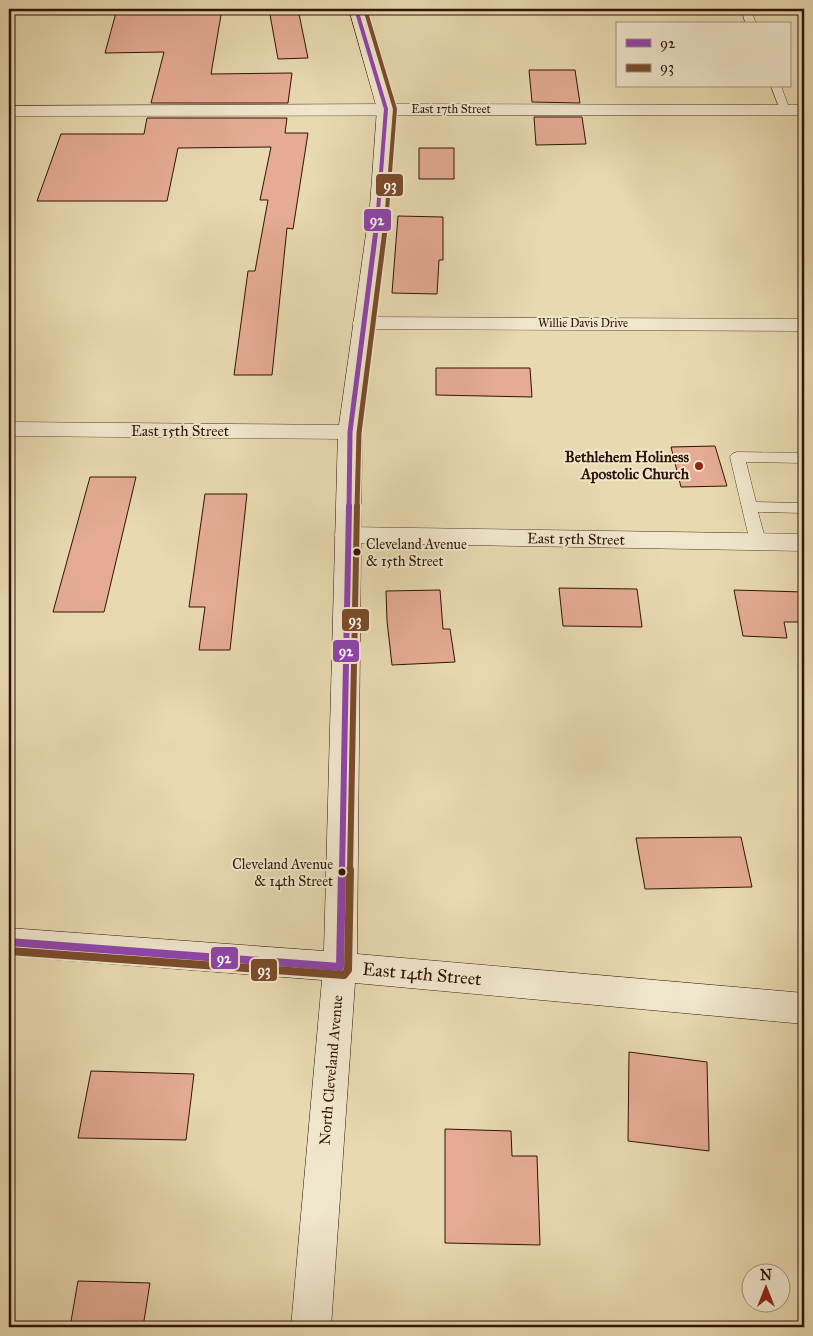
<svg xmlns="http://www.w3.org/2000/svg" width="813" height="1336" font-family="'IM FELL Great Primer',serif">
<style>
.building{fill:#e5ab94;stroke:#2f1307}
.lines{fill:none;stroke-linecap:round;stroke-linejoin:round}
.lane-casing{stroke:#5d4431;stroke-width:1}
.street-casing{stroke:#5d4431;stroke-width:1}
.secondary-casing{stroke:#2f1307;stroke-width:1}
.lane{fill:#f0e6cc;fill-rule:evenodd}
.street{fill:#f0e6cc;fill-rule:evenodd}
.secondary{fill:#f0e6cc;fill-rule:evenodd}
.bus-1-far3-casing{stroke:#f0e6cc;stroke-width:6}
.bus-1-far2-casing{stroke:#f0e6cc;stroke-width:8}
.bus-1-far1-casing{stroke:#f0e6cc;stroke-width:10}
.bus-1-casing{stroke:#f0e6cc;stroke-width:12}
.bus-2-far3-casing{stroke:#f0e6cc;stroke-width:6}
.bus-2-far2-casing{stroke:#f0e6cc;stroke-width:8}
.bus-2-far1-casing{stroke:#f0e6cc;stroke-width:10}
.bus-2-casing{stroke:#f0e6cc;stroke-width:12}
.bus-1-far3{stroke:#8e44ad;stroke-width:4}
.bus-1-far2{stroke:#8e44ad;stroke-width:5}
.bus-1-far1{stroke:#8e44ad;stroke-width:6}
.bus-1{stroke:#8e44ad;stroke-width:8}
.bus-2-far3{stroke:#7a4b2a;stroke-width:4}
.bus-2-far2{stroke:#7a4b2a;stroke-width:5}
.bus-2-far1{stroke:#7a4b2a;stroke-width:6}
.bus-2{stroke:#7a4b2a;stroke-width:8}
.poi-dot{fill:#8f2418;stroke:#f0e6cc;stroke-width:2}
.bus-dot{fill:#2f1307;stroke:#f0e6cc;stroke-width:2}
.labels{text-anchor:middle;dominant-baseline:central;stroke-width:4;stroke-linejoin:round;paint-order:stroke}
.far-street-label{font-size:12px;fill:#2f1307;stroke:#f0e6cc}
.bus-label{font-size:14px;fill:#2f1307;stroke:#f0e6cc;text-anchor:start}
.street-label{font-size:15px;fill:#2f1307;stroke:#f0e6cc}
.poi-label{font-size:15px;font-weight:bold;fill:#2f1307;stroke:#f0e6cc;text-anchor:end}
.near-street-label{font-size:18px;fill:#2f1307;stroke:#f0e6cc}
.line-badge{stroke:#f0e6cc;stroke-width:2}
.badge-label{font-size:14px;text-anchor:middle;font-weight:bold;fill:#fff}
</style>
<rect width="100%" height="100%" fill="#e8d9b0"/>
<filter id="stains"><feTurbulence type="fractalNoise" baseFrequency=".004" numOctaves="4"/><feColorMatrix values="0 0 0 0 .2 0 0 0 0 .09 0 0 0 0 .02 0 0 0 .5 -.17"/></filter>
<radialGradient id="worn" r=".72"><stop offset=".6" stop-color="#630" stop-opacity="0"/><stop offset="1" stop-color="#630" stop-opacity=".3"/></radialGradient>
<!-- building -->
<path class="building" d="M117,9H222L211,74L292,73L288,103H151L164,52L105,53Z
M269,9H298L308,58L278,59Z
M529,70H575L580,103L532,102Z
M534,117H582L586,144L536,145Z
M147,118H287L285,133H308L293,229L287,228L272,375H234L248,271H255L268,200H260L271,147L178,148L167,201H37L61,134H144Z
M419,148H454V179H419Z
M398,216L443,217V260H439L437,294L392,293Z
M436,368H530L532,397L436,395Z
M715,446L727,486L681,487L671,447Z
M90,477H136L104,612H53Z
M205,494H247L230,650H199L205,607H189Z
M559,588L637,589L642,627L563,626Z
M440,590L443,629H450L455,662L392,665L387,621L386,591Z
M734,590L804,592V622H784L787,638L743,636Z
M741,837L752,887L645,889L636,838Z
M629,1052L707,1062L709,1151L628,1141Z
M91,1071L194,1074L186,1140L78,1138Z
M445,1129L511,1131L512,1156H537L540,1245L445,1243Z
M78,1281L150,1283L143,1327H70Z"/>
<g class="lines">
<!-- lane casing -->
<g class="lane-casing">
<path id="lane" d="M741,9H751L756,24H746Z
M771,86H781L790,110L789,112H781Z
M737,452L804,453V463L746,462L756,502L804,503V513L758,512L766,542L764,546L758,547L752,546L750,542L730,457L732,454Z"/>
</g>
<!-- street casing -->
<g class="street-casing">
<path id="street" d="M386,104L804,105V115L9,116V106Z
M363,317L804,319V331L363,329L356,327L352,323L356,319Z
M9,422L350,425L358,427L362,432L358,437L350,439L9,436Z
M347,527L804,534V551L347,543L338,541L334,535L338,529Z"/>
</g>
<!-- secondary casing -->
<g class="secondary-casing">
<path id="secondary" d="M349,9H364L395,109L388,206L362,432L357,954L804,993V1024L355,983L331,1327H291L322,980L9,956V928L324,951L338,432L370,206L377,109Z"/>
</g>
<!-- lane -->
<use href="#lane" class="lane"/>
<!-- street -->
<use href="#street" class="street"/>
<!-- secondary -->
<use href="#secondary" class="secondary"/>
<!-- bus-1-far3 casing -->
<g class="bus-1-far3-casing">
<path id="bus-1-far3" d="M356,9L386,109L377,223"/>
</g>
<!-- bus-1-far2 casing -->
<g class="bus-1-far2-casing">
<path id="bus-1-far2" d="M349,508L350,432L377,222"/>
</g>
<!-- bus-1-far1 casing -->
<g class="bus-1-far1-casing">
<path id="bus-1-far1" d="M342,871L349,506"/>
</g>
<!-- bus-1 casing -->
<g class="bus-1-casing">
<path id="bus-1" d="M9,942L340,967L342,870"/>
</g>
<!-- bus-2-far3 casing -->
<g class="bus-2-far3-casing">
<path id="bus-2-far3" d="M365,9L395,109L386,223"/>
</g>
<!-- bus-2-far2 casing -->
<g class="bus-2-far2-casing">
<path id="bus-2-far2" d="M357,508L359,433L386,222"/>
</g>
<!-- bus-2-far1 casing -->
<g class="bus-2-far1-casing">
<path id="bus-2-far1" d="M350,871L357,506"/>
</g>
<!-- bus-2 casing -->
<g class="bus-2-casing">
<path id="bus-2" d="M9,951L344,975L348,970L350,870"/>
</g>
<!-- bus-1-far3 -->
<use href="#bus-1-far3" class="bus-1-far3"/>
<!-- bus-1-far2 -->
<use href="#bus-1-far2" class="bus-1-far2"/>
<!-- bus-1-far1 -->
<use href="#bus-1-far1" class="bus-1-far1"/>
<!-- bus-1 -->
<use href="#bus-1" class="bus-1"/>
<!-- bus-2-far3 -->
<use href="#bus-2-far3" class="bus-2-far3"/>
<!-- bus-2-far2 -->
<use href="#bus-2-far2" class="bus-2-far2"/>
<!-- bus-2-far1 -->
<use href="#bus-2-far1" class="bus-2-far1"/>
<!-- bus-2 -->
<use href="#bus-2" class="bus-2"/>
</g>
<!-- markers -->
<circle class="poi-dot" cx="699" cy="466" r="5"/>
<g class="bus-dot">
<circle cx="357" cy="552" r="4.5"/>
<circle cx="342" cy="872" r="4.5"/>
</g>
<g class="labels">
<!-- far-street labels -->
<g class="far-street-label">
<text x="451" y="109">East 17th Street</text>
<text x="583" y="323">Willie Davis Drive</text>
</g>
<!-- bus labels -->
<g class="bus-label">
<text x="366" y="544">Cleveland Avenue<tspan x="366" dy="17">&amp; 15th Street</tspan></text>
<text x="333" y="864" text-anchor="end">Cleveland Avenue<tspan x="333" dy="17">&amp; 14th Street</tspan></text>
</g>
<!-- street labels -->
<g class="street-label">
<text x="180" y="431">East 15th Street</text>
<text transform="translate(576 539) rotate(1)">East 15th Street</text>
<text transform="translate(331 1070) rotate(-85)">North Cleveland Avenue</text>
</g>
<!-- poi labels -->
<g class="poi-label">
<text x="689" y="457">Bethlehem Holiness<tspan x="689" dy="17">Apostolic Church</tspan></text>
</g>
<!-- near-street labels -->
<g class="near-street-label">
<text transform="translate(422 974) rotate(5)">East 14th Street</text>
</g>
</g>
<g class="line-badge">
<rect x="375" y="173" width="29" height="24" rx="5" fill="#7a4b2a"/>
<rect x="363" y="208" width="29" height="24" rx="5" fill="#8e44ad"/>
<rect x="341" y="608" width="29" height="24" rx="5" fill="#7a4b2a"/>
<rect x="332" y="639" width="28" height="24" rx="5" fill="#8e44ad"/>
<rect x="210" y="946" width="29" height="24" rx="5" fill="#8e44ad"/>
<rect x="250" y="958" width="28" height="24" rx="5" fill="#7a4b2a"/>
</g>
<g class="badge-label">
<text x="390" y="190">93</text>
<text x="377" y="225">92</text>
<text x="355" y="625">93</text>
<text x="346" y="656">92</text>
<text x="224" y="963">92</text>
<text x="264" y="975">93</text>
</g>
<!-- margin -->
<rect width="813" height="1336" fill="none" stroke="#e8d9b0" stroke-width="30"/>
<rect x="10" y="10" width="793" height="1316" fill="none" stroke="#2f1307" stroke-width="2.5"/>
<rect x="15" y="15" width="783" height="1306" fill="none" stroke="#2f1307"/>
<!-- legend -->
<rect x="616" y="22" width="175" height="65" fill="#f0e6cc" stroke="#a3927d"/>
<rect x="626" y="39" width="25" height="8" fill="#8e44ad" stroke="#a3927d"/>
<text x="660" y="48" font-size="15" fill="#2f1307">92</text>
<rect x="626" y="64" width="25" height="8" fill="#7a4b2a" stroke="#a3927d"/>
<text x="660" y="72" font-size="15" fill="#2f1307">93</text>
<!-- north arrow -->
<g transform="translate(766 1288)"><circle r="24" fill="#f0e6cc" stroke="#a3927d"/>
<path d="M0-4L9 19L0 12L-9 19Z" fill="#8f2418"/>
<text y="-8" font-size="14" font-weight="bold" text-anchor="middle" fill="#2f1307">N</text>
</g>
<rect width="100%" height="100%" filter="url(#stains)"/>
<rect width="100%" height="100%" fill="url(#worn)"/>
</svg>
